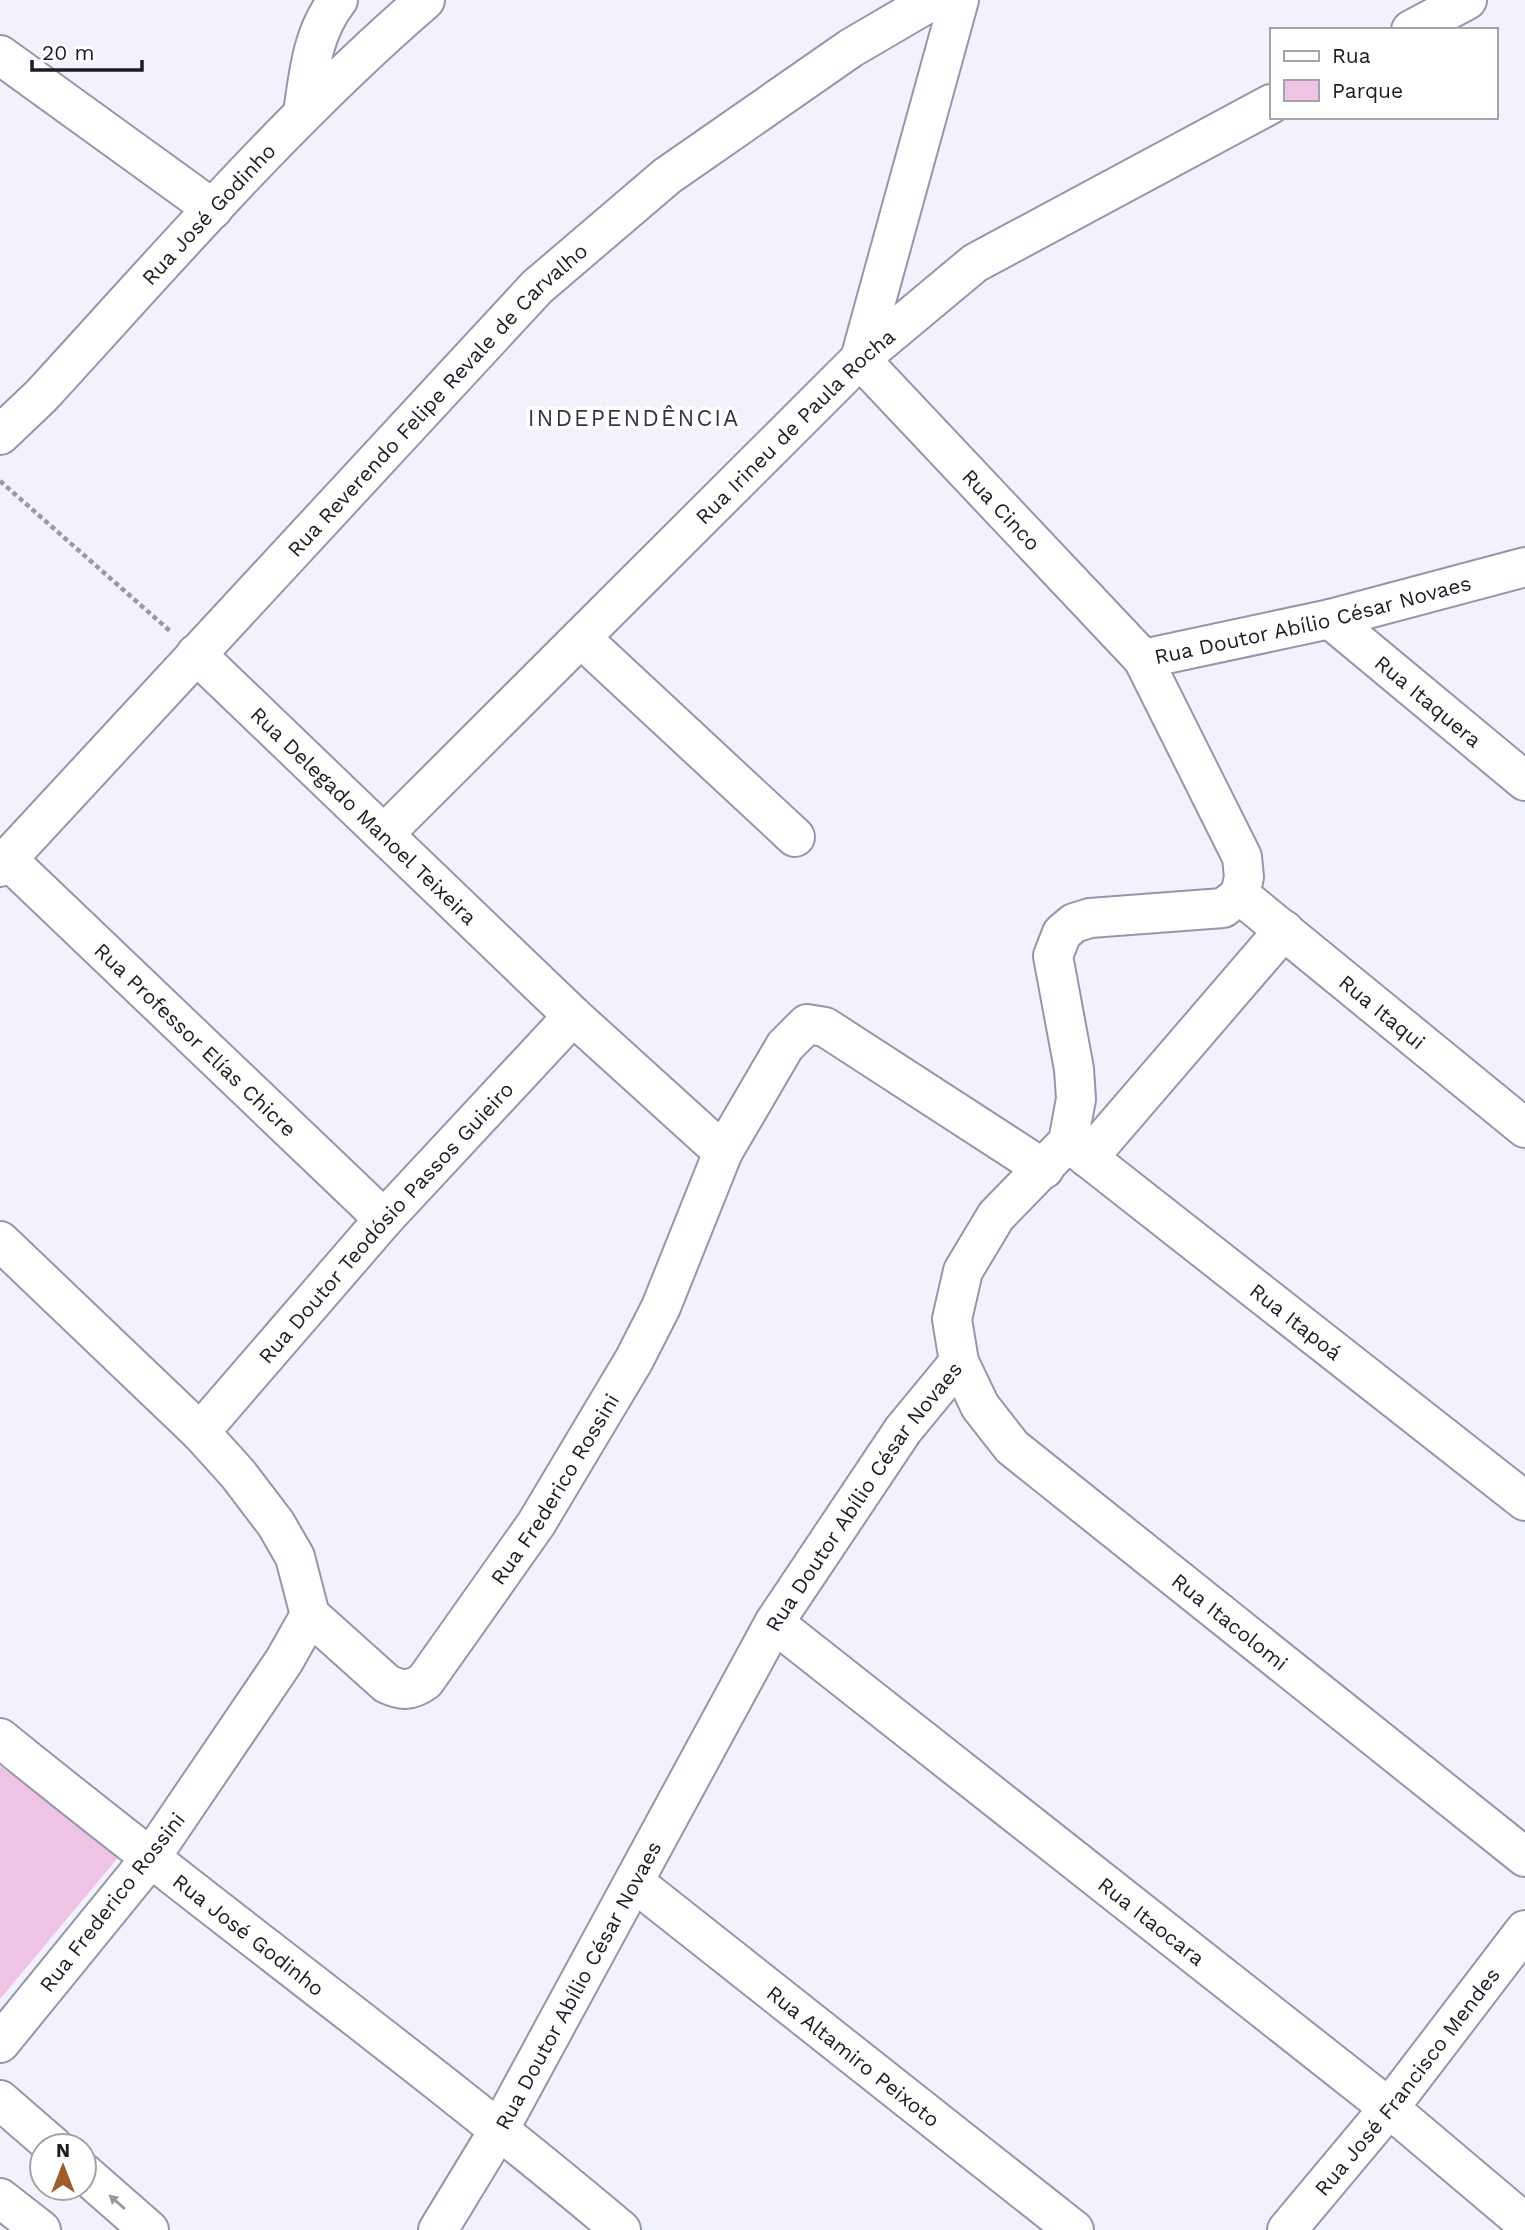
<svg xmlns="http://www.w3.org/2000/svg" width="1525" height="2230" font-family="'Work Sans',sans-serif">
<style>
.green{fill:#efc3e3}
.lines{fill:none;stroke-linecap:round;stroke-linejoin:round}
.minor-casing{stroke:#9595ad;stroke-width:42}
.tertiary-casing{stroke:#9595ad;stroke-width:42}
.path{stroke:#9999a3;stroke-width:4.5;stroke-dasharray:5 3.5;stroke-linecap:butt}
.minor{stroke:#fff;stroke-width:38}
.tertiary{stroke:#fff;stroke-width:38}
.oneway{fill:#99999d}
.labels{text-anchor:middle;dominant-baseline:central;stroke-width:7;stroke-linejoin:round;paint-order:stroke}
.street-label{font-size:21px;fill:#1c1c25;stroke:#fff}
.neighbourhood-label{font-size:23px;letter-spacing:2px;fill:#333346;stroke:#fff}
</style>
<rect width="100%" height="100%" fill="#f2f2fd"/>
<!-- green -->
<path class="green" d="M0,1766L121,1854L0,1999Z"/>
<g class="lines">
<!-- minor casing -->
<g class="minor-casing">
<g id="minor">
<path id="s1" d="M959,0L860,359L1143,659"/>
<path d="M1411,30L1467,0"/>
<path d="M0,55L213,209"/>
<path d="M303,113C309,73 312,33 338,0"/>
<path id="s2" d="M0,435L41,396C165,261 286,120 425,0"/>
<path id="s3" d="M1330,619L1525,781"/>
<path d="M581,638L795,837"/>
<path id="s4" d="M196,654L573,1016L723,1152"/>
<path id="s5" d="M384,834L860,359L975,263L1271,104"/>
<path id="s6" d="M7,859L384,1219"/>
<path id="s7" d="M0,867L537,287L667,176L851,48L933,0"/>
<path id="s8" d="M1240,895L1525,1128"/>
<path id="s9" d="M1068,1142L1525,1501"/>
<path d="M1088,1158L1284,930"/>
<path d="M0,1241L200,1432L238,1474L276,1524L295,1557L310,1615L284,1661L149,1860L0,2043"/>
<path id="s10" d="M959,1362L980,1406L1012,1447L1525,1857"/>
<path id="s11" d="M200,1432L384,1219L573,1016"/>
<path id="s12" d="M310,1615L387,1684C402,1691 411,1691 425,1681L536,1524L634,1360L661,1307L723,1152L785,1046L807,1024L825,1027L1044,1169"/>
<path id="s13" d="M774,1623L1389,2108L1525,2223"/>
<path id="s14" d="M0,1738C205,1905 419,2060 621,2230"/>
<path id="s15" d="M634,1882L1074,2230"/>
<path id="s16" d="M438,2230L500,2128L774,1623L903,1430L959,1362L952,1319L963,1271L996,1216L1068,1142L1076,1099L1074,1069L1053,956L1062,933L1074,923L1090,918L1223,908L1240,895L1244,877L1242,857L1143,659L1330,619L1525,567"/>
<path id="s17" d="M1287,2230L1389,2108L1525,1930"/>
</g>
</g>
<!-- tertiary casing -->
<g class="tertiary-casing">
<path id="tertiary" d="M0,2100L53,2146
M84,2173L149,2230
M0,2198L41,2230"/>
</g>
<!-- path -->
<path class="path" d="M0,481L170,631"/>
<!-- minor -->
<use href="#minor" class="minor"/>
<!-- tertiary -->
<use href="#tertiary" class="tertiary"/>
</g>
<!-- one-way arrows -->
<defs><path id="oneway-solid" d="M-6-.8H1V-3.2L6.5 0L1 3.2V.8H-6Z" transform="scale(1.75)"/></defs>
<use class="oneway" href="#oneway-solid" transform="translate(117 2202) rotate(-139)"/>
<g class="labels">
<!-- street labels -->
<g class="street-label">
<text stroke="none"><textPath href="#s2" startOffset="304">Rua José Godinho</textPath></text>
<text stroke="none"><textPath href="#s7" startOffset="640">Rua Reverendo Felipe Revale de Carvalho</textPath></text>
<text stroke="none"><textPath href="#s5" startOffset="579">Rua Irineu de Paula Rocha</textPath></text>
<text stroke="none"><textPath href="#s1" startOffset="579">Rua Cinco</textPath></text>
<text stroke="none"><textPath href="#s16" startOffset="2109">Rua Doutor Abílio César Novaes</textPath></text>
<text stroke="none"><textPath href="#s3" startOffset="128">Rua Itaquera</textPath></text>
<text stroke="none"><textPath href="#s4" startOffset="233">Rua Delegado Manoel Teixeira</textPath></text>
<text stroke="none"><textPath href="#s8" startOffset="184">Rua Itaqui</textPath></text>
<text stroke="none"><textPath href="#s6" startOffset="261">Rua Professor Elías Chicre</textPath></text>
<text stroke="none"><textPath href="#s11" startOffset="280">Rua Doutor Teodósio Passos Guieiro</textPath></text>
<text stroke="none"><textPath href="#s9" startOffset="290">Rua Itapoá</textPath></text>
<text stroke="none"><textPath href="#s12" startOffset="376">Rua Frederico Rossini</textPath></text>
<text stroke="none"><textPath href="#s16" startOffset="849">Rua Doutor Abílio César Novaes</textPath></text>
<text stroke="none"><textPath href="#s10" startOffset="380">Rua Itacolomi</textPath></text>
<text transform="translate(112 1902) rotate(-52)">Rua Frederico Rossini</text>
<text stroke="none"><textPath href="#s13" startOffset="481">Rua Itaocara</textPath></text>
<text stroke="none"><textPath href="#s14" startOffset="317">Rua José Godinho</textPath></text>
<text stroke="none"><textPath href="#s16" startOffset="282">Rua Doutor Abílio César Novaes</textPath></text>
<text stroke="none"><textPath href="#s15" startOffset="280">Rua Altamiro Peixoto</textPath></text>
<text stroke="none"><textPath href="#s17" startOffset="191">Rua José Francisco Mendes</textPath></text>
</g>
<!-- neighbourhood labels -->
<g class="neighbourhood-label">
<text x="634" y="418">INDEPENDÊNCIA</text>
</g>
</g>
<!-- legend -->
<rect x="1270" y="28" width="228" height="91" fill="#ffffff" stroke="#a4a4a8" stroke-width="2"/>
<rect x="1284" y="51" width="35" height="10" fill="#ffffff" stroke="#a4a4a8" stroke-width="2"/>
<text x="1332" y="63" font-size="21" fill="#1c1c25">Rua</text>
<rect x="1284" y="80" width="35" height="21" fill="#efc3e3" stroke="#a4a4a8" stroke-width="2"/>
<text x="1332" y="98" font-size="21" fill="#1c1c25">Parque</text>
<!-- north arrow -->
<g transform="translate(63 2167)"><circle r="33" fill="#ffffff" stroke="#a4a4a8" stroke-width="2"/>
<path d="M0-5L12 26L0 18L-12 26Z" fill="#a05d2b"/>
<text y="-10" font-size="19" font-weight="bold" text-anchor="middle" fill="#1c1c25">N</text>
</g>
<!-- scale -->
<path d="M32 60v10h110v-10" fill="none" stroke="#1c1c25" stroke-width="3.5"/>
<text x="42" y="60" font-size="21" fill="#1c1c25" stroke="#ffffff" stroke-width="5" paint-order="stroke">20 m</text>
</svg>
